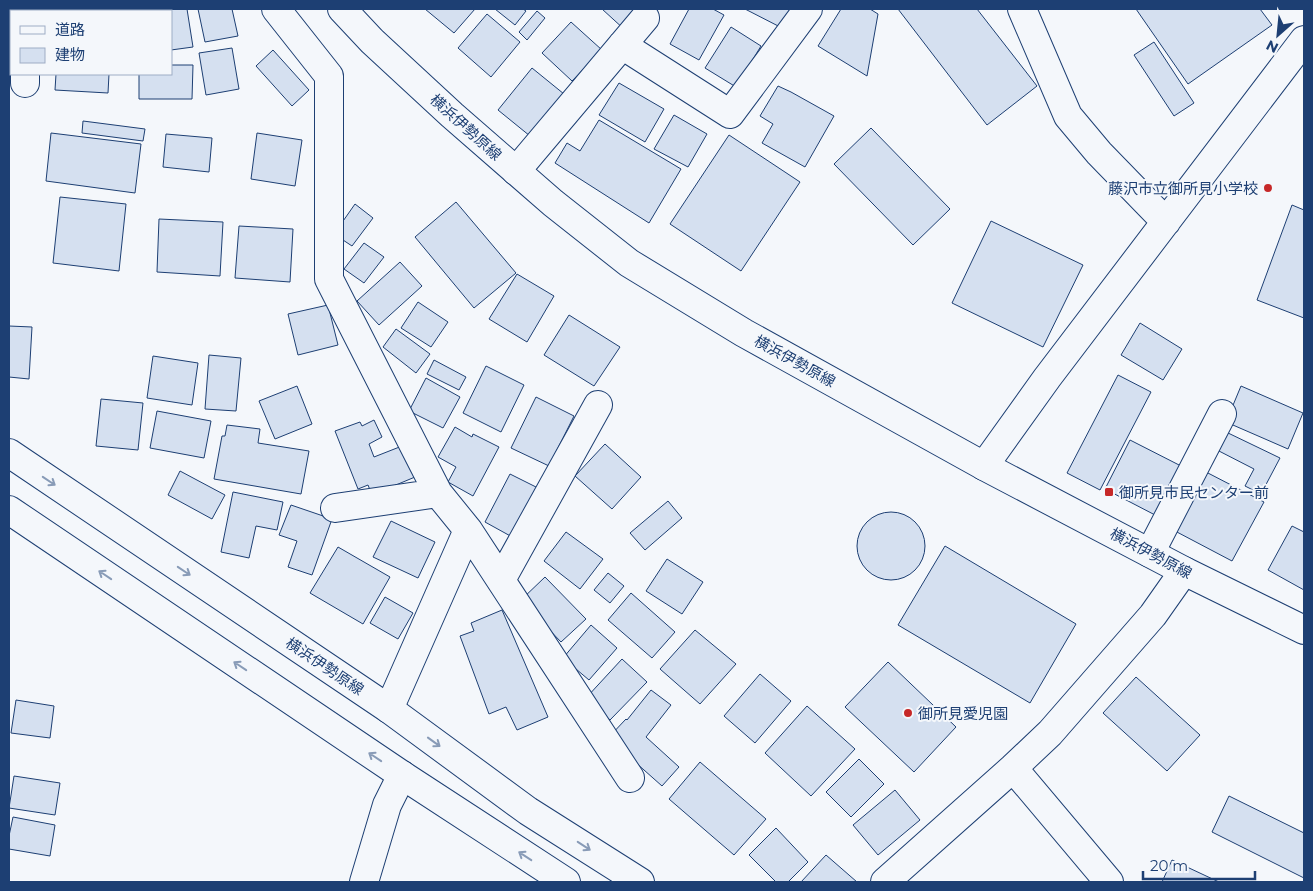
<svg xmlns="http://www.w3.org/2000/svg" width="1313" height="891" font-family="Montserrat,'Noto Sans JP',sans-serif">
<style>
.building{fill:#d5e0f0;stroke:#1d3f73}
.lines{fill:none;stroke-linecap:round;stroke-linejoin:round}
.minor-casing{stroke:#1d3f73;stroke-width:30}
.major-casing{stroke:#1d3f73;stroke-width:30}
.minor{stroke:#f4f7fb;stroke-width:28}
.major{stroke:#f4f7fb;stroke-width:28}
.oneway{stroke:#889bb7}
.poi-dot{fill:#c62828;stroke:#f4f7fb;stroke-width:2}
.labels{text-anchor:middle;dominant-baseline:central;stroke-width:4;stroke-linejoin:round;paint-order:stroke}
.street-label{font-size:15px;fill:#1d3f73;stroke:#f4f7fb}
.poi-label{font-size:15px;fill:#1d3f73;stroke:#f4f7fb;text-anchor:start}
</style>
<rect width="100%" height="100%" fill="#f4f7fb"/>
<!-- building -->
<path class="building" d="M73,9H101V11H45Z
M158,9H187L193,47L171,50V11H148Z
M198,9H232L238,36L205,42Z
M425,9H475L454,33Z
M495,9H523L526,11L515,25Z
M602,9H645L625,30Z
M689,9H713L724,15L699,60L670,44Z
M745,9H794L784,29Z
M841,9H870L878,14L867,76L818,46Z
M898,9H977L1037,86L987,125Z
M1136,9H1260L1272,25L1188,84Z
M537,11L545,18L527,40L519,32Z
M487,14L520,42L491,77L458,48Z
M571,22L602,50L572,81L542,53Z
M731,27L761,46L736,87L705,68Z
M1154,42L1194,103L1174,116L1134,55Z
M232,48L239,89L206,95L199,53Z
M273,50L309,90L292,106L256,66Z
M171,65H193L192,99H139V74H171Z
M532,68L564,94L530,136L498,110Z
M56,74H109L108,93L55,90Z
M619,83L664,109L645,142L599,115Z
M778,86L791,92L834,116L805,167L762,143L773,124L760,116Z
M674,115L707,134L688,167L654,149Z
M599,120L681,169L649,223L555,163L567,143L580,151Z
M83,121L145,129L143,141L82,133Z
M871,128L950,209L913,245L834,164Z
M51,133L141,144L135,193L46,181Z
M257,133L302,140L295,186L251,179Z
M166,134L212,138L209,172L163,167Z
M729,135L800,182L741,271L670,224Z
M60,197L126,204L119,271L53,263Z
M456,202L516,273L474,308L415,237Z
M355,204L373,218L352,246L334,234Z
M1292,205L1304,210V318L1257,300Z
M159,219L223,222L220,276L157,272Z
M991,221L1083,265L1043,347L952,303Z
M239,226L293,229L290,282L235,278Z
M364,243L384,257L364,283L344,269Z
M400,262L422,286L379,325L357,301Z
M517,274L554,296L527,342L489,319Z
M418,302L448,322L431,347L401,328Z
M328,305L338,345L298,355L288,314Z
M569,315L620,347L594,386L544,355Z
M1140,323L1182,349L1163,380L1121,355Z
M9,326L32,327L29,379L9,377Z
M396,329L430,354L416,373L383,347Z
M209,355L241,358L236,411L205,409Z
M153,356L198,363L192,405L147,398Z
M434,360L466,377L459,390L427,374Z
M486,366L524,385L501,432L463,413Z
M1118,375L1151,392L1100,490L1067,473Z
M426,378L460,397L443,428L409,411Z
M297,386L312,424L275,439L259,401Z
M1241,386L1303,413L1288,449L1226,422Z
M536,397L574,416L549,466L511,448Z
M101,399L143,403L138,450L96,446Z
M157,411L211,421L204,458L150,448Z
M374,420L382,437L369,444L374,457L402,446L415,477L372,495L368,485L358,489L335,431L360,422L362,426Z
M227,425L260,429L258,443L309,451L301,494L214,479L222,436H225Z
M455,427L472,437L473,434L499,447L473,496L448,482L456,467L438,457Z
M1226,432L1280,458L1261,494L1245,486L1254,469L1217,450Z
M1130,440L1183,467L1157,516L1105,489Z
M605,444L641,477L612,509L575,476Z
M180,471L225,495L212,519L168,495Z
M1206,472L1264,502L1232,561L1175,531Z
M510,474L540,489L514,538L485,522Z
M233,492L283,502L277,530L256,526L249,558L221,552Z
M668,501L682,518L645,550L630,533Z
M291,505L332,519L312,575L288,567L297,541L279,535Z
M857 546a34 34 0 1 1 68 0a34 34 0 1 1-68 0Z
M391,521L435,542L418,578L373,557Z
M1292,526L1304,532V590L1268,570Z
M566,532L603,559L580,589L544,561Z
M945,546L1076,624L1030,703L898,625Z
M338,547L390,577L363,624L310,593Z
M667,559L703,582L682,614L646,591Z
M608,573L624,586L610,603L594,590Z
M545,577L586,619L561,642L521,600Z
M631,593L675,632L652,658L608,620Z
M385,597L413,613L398,639L370,623Z
M502,610L548,717L517,730L506,707L489,714L460,636L474,631L471,623Z
M591,625L617,648L589,680L563,658Z
M695,630L736,664L700,704L660,669Z
M622,659L647,682L610,720L586,698Z
M888,662L956,727L914,772L845,707Z
M760,674L791,701L755,743L724,716Z
M1136,677L1200,735L1167,771L1103,713Z
M651,690L671,705L646,737L679,767L662,786L608,738L626,719L627,720Z
M16,700L54,706L50,738L11,733Z
M807,706L855,749L811,796L765,753Z
M859,759L884,784L851,817L826,792Z
M700,762L766,819L734,855L669,799Z
M14,776L60,783L55,815L9,808Z
M895,790L920,820L878,855L853,825Z
M1229,796L1304,833V878L1212,832Z
M13,817L55,825L50,856L9,849V836Z
M776,828L808,862L788,882H776L749,855Z
M826,855L857,882H801Z
M1172,860L1219,882H1162Z"/>
<g class="lines">
<!-- minor casing -->
<g class="minor-casing">
<path id="minor" d="M23,9V11
M135,9V11
M276,9L329,76V279L438,493L468,530L630,778
M1022,9L1068,116L1099,153L1166,222
M622,45L730,114L808,9
M25,74V83
M516,171L645,18
M984,466L1047,378L1304,40
M335,508L438,493
M1150,553L1222,414
M501,580L598,405
M389,709L468,530
M1013,768L1109,882
M364,882L387,805L402,775
M885,882L1013,768L1050,733L1153,615L1184,571"/>
</g>
<!-- major casing -->
<g class="major-casing">
<path id="major" d="M342,9L372,41L452,115L553,203L629,263L744,333L984,466L1184,571L1304,630
M9,453L389,709L528,811L640,882
M9,510L402,775L566,882"/>
</g>
<!-- minor -->
<use href="#minor" class="minor"/>
<!-- major -->
<use href="#major" class="major"/>
</g>
<!-- one-way arrows -->
<defs><path id="oneway-shaft" d="M-6 0H5M1.5-3L5.5 0L1.5 3" fill="none" stroke-width="1.6" stroke-linecap="round" stroke-linejoin="round" transform="scale(1.25)"/></defs>
<g class="oneway">
<use href="#oneway-shaft" transform="translate(49 481) rotate(34)"/>
<use href="#oneway-shaft" transform="translate(184 571) rotate(34)"/>
<use href="#oneway-shaft" transform="translate(105 575) rotate(-146)"/>
<use href="#oneway-shaft" transform="translate(240 666) rotate(-146)"/>
<use href="#oneway-shaft" transform="translate(434 742) rotate(36)"/>
<use href="#oneway-shaft" transform="translate(375 757) rotate(-146)"/>
<use href="#oneway-shaft" transform="translate(584 846) rotate(33)"/>
<use href="#oneway-shaft" transform="translate(525 856) rotate(-147)"/>
</g>
<!-- markers -->
<g class="poi-dot">
<circle cx="1268" cy="188" r="5"/>
<rect x="1104" y="487" width="10" height="10" rx="2.5"/>
<circle cx="908" cy="713" r="5"/>
</g>
<g class="labels">
<!-- street labels -->
<g class="street-label">
<text transform="translate(466 127) rotate(42)">横浜伊勢原線</text>
<text transform="translate(795 361) rotate(29)">横浜伊勢原線</text>
<text transform="translate(1151 553) rotate(28)">横浜伊勢原線</text>
<text transform="translate(325 666) rotate(34)">横浜伊勢原線</text>
</g>
<!-- poi labels -->
<g class="poi-label">
<text x="1258" y="188" text-anchor="end">藤沢市立御所見小学校</text>
<text x="1119" y="492">御所見市民センター前</text>
<text x="918" y="713">御所見愛児園</text>
</g>
</g>
<!-- border -->
<rect width="1313" height="891" fill="none" stroke="#1d3f73" stroke-width="20"/>
<!-- legend -->
<rect x="10" y="10" width="162" height="65" fill="#f4f7fb" stroke="#9eadc5"/>
<rect x="20" y="26" width="25" height="8" fill="#f4f7fb" stroke="#9eadc5"/>
<text x="55" y="35" font-size="15" fill="#1d3f73">道路</text>
<rect x="20" y="48" width="25" height="15" fill="#d5e0f0" stroke="#9eadc5"/>
<text x="55" y="60" font-size="15" fill="#1d3f73">建物</text>
<!-- north arrow -->
<g transform="translate(1278 35) rotate(207)" stroke="#f4f7fb" stroke-width="4" paint-order="stroke">
<path d="M0-4L9 19L0 12L-9 19Z" fill="#1d3f73"/>
<text y="-8" font-size="14" font-weight="bold" text-anchor="middle" fill="#1d3f73">N</text>
</g>
<!-- scale -->
<path d="M1143 871v8h112v-8" fill="none" stroke="#1d3f73" stroke-width="2.5"/>
<text x="1150" y="871" font-size="15" fill="#1d3f73" stroke="#f4f7fb" stroke-width="4" paint-order="stroke">20 m</text>
</svg>
